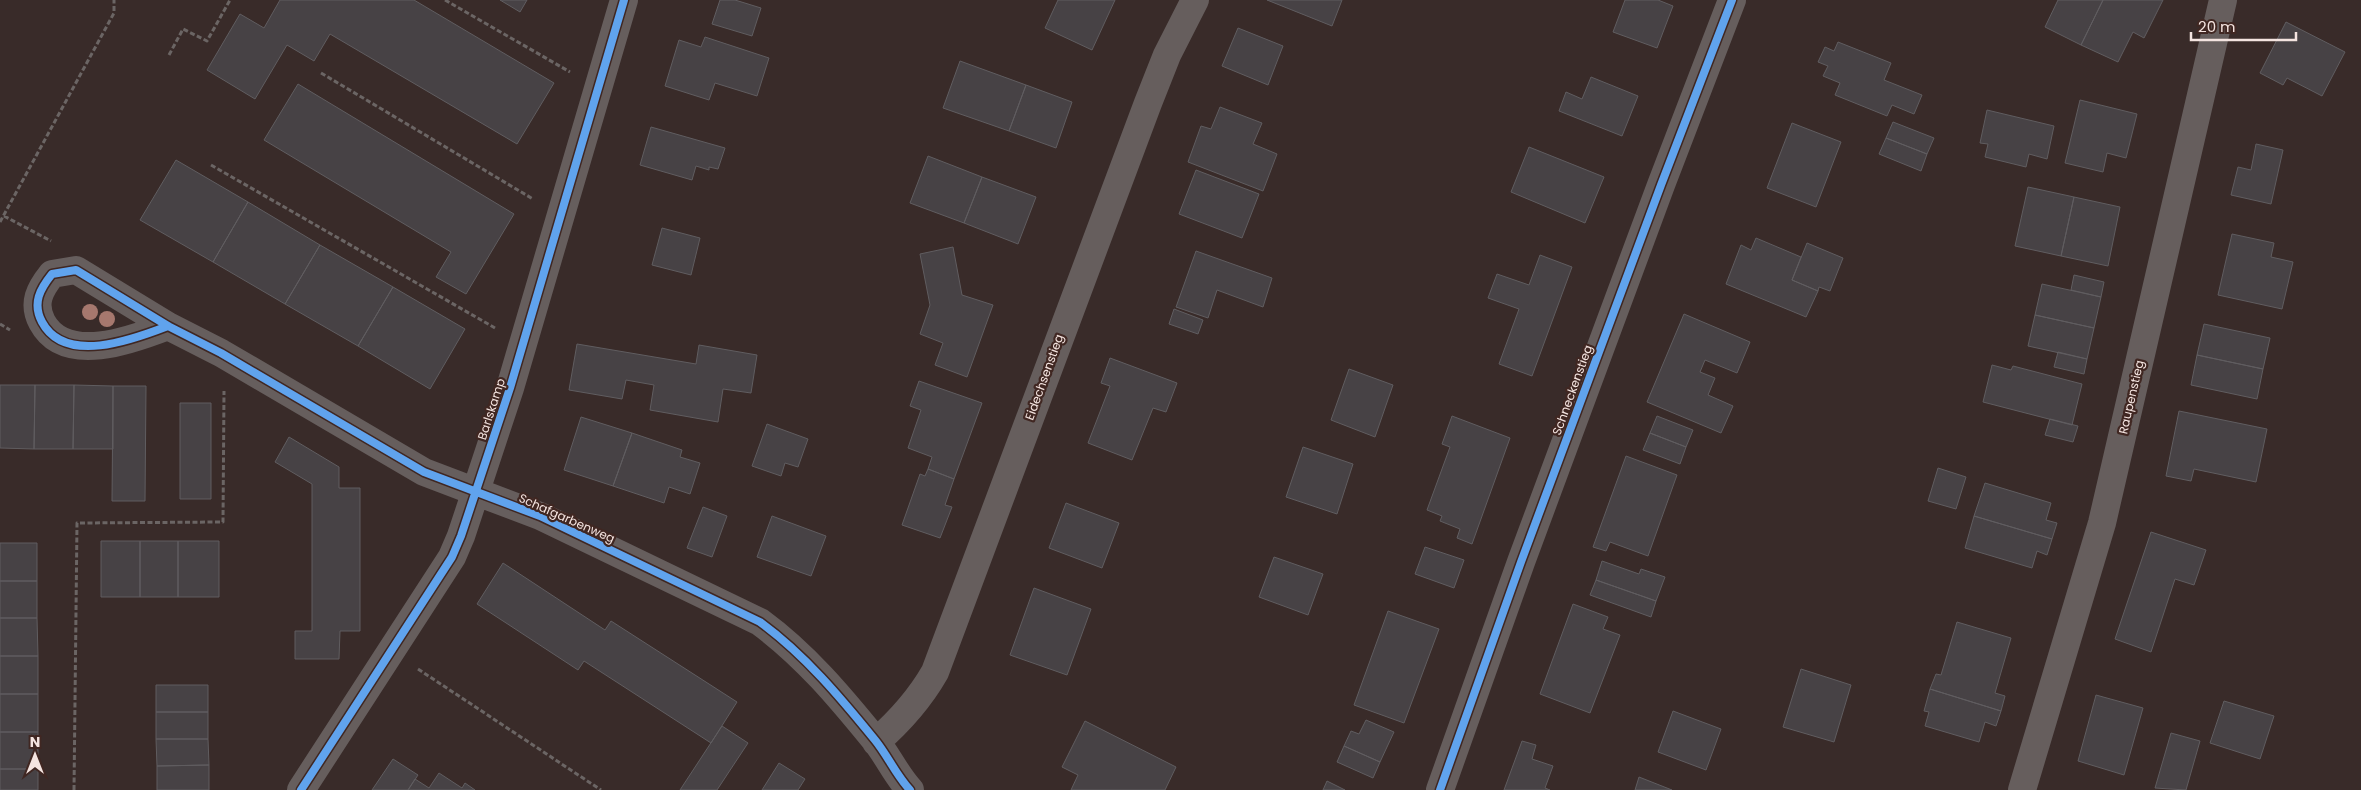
<svg xmlns="http://www.w3.org/2000/svg" width="2361" height="790" font-family="Poppins,sans-serif">
<style>
.building{fill:#474245;stroke:#605d60}
.lines{fill:none;stroke-linecap:round;stroke-linejoin:round}
.path{stroke:#6b6564;stroke-width:3;stroke-dasharray:5 2.5;stroke-linecap:butt}
.street{stroke:#665e5d;stroke-width:28}
.cycleway-casing{stroke:#402722;stroke-width:11}
.cycleway{stroke:#60a3ed;stroke-width:8}
.tree{fill:#a6786e}
.labels{text-anchor:middle;dominant-baseline:central;stroke-width:4.5;stroke-linejoin:round;paint-order:stroke}
.street-label{font-size:12px;fill:#f4e4e0;stroke:#402722}
</style>
<rect width="100%" height="100%" fill="#392b29"/>
<!-- building -->
<path class="building" d="M280,0H414L554,83L517,144L330,34L314,61L287,45L255,99L207,70L240,14L264,28Z
M500,0H527L520,12Z
M720,0H735L761,8L752,36L712,24Z
M1058,0H1115L1092,50L1045,28Z
M1267,0H1342L1332,26Z
M1625,0H1658L1673,6L1657,48L1613,32Z
M2058,0H2103L2081,45L2045,27Z
M2103,0H2163L2144,38L2133,32L2118,62L2081,45Z
M2286,22L2345,52L2322,96L2287,78L2283,85L2260,73Z
M1238,28L1283,46L1268,85L1222,66Z
M705,37L769,58L757,96L715,83L709,100L665,86L679,40L701,47Z
M1838,42L1891,63L1884,80L1922,95L1914,114L1892,105L1887,116L1835,95L1840,83L1823,76L1828,66L1818,62L1825,47L1834,51Z
M960,61L1026,85L1009,131L943,108Z
M1591,77L1638,96L1622,136L1559,111L1566,92L1582,99Z
M298,84L514,214L466,294L436,277L451,252L264,140Z
M1026,85L1072,102L1056,148L1009,131Z
M2080,100L2137,114L2126,158L2107,153L2103,172L2065,163Z
M1220,107L1262,123L1253,144L1277,154L1263,191L1188,162L1201,126L1211,129Z
M1987,110L2054,126L2047,159L2029,154L2026,167L1985,157L1988,144L1980,143Z
M1893,122L1934,138L1927,154L1886,138Z
M1792,123L1841,142L1816,207L1767,188Z
M651,127L725,148L718,169L709,167V170L696,166L692,180L640,165Z
M1886,138L1927,154L1921,171L1879,154Z
M2256,144L2283,150L2271,204L2231,195L2238,167L2251,170Z
M1529,147L1604,177L1585,223L1511,192Z
M928,156L982,177L964,223L910,203Z
M176,160L248,202L213,262L140,220Z
M1196,170L1259,194L1242,238L1179,214Z
M982,177L1036,197L1018,244L964,223Z
M2028,187L2074,197L2061,256L2015,246Z
M2074,197L2120,207L2108,266L2061,256Z
M248,202L320,245L285,304L213,262Z
M662,228L700,238L691,275L652,265Z
M2232,234L2274,243L2271,257L2293,262L2282,309L2218,295Z
M1756,238L1801,257L1792,280L1818,291L1806,317L1726,284L1741,245L1751,250Z
M1807,243L1843,258L1830,291L1819,287L1818,291L1792,280Z
M320,245L393,287L358,346L285,304Z
M953,247L962,295L993,305L967,377L935,365L943,343L920,334L930,305L920,254Z
M1196,251L1272,278L1263,307L1217,290L1208,318L1176,307Z
M1540,255L1572,267L1532,376L1499,364L1519,309L1488,298L1497,274L1529,285Z
M2074,275L2104,282L2101,297L2071,290Z
M2042,284L2101,297L2094,328L2035,315Z
M393,287L465,329L430,389L358,346Z
M1174,309L1203,320L1198,334L1169,324Z
M1684,314L1750,342L1737,373L1705,360L1700,372L1715,378L1708,395L1733,406L1721,433L1647,402Z
M2035,315L2094,328L2087,359L2028,346Z
M2204,324L2270,338L2263,369L2197,355Z
M577,344L696,364L699,345L757,355L751,393L723,389L718,422L650,410L654,385L626,380L622,399L569,390Z
M2058,352L2087,359L2084,374L2054,367Z
M2197,355L2263,369L2257,399L2191,385Z
M1110,358L1177,383L1166,412L1153,408L1132,460L1088,443L1110,386L1101,383Z
M1992,365L2011,370L2013,366L2082,384L2072,425L1983,402Z
M1349,369L1393,385L1375,437L1331,420Z
M919,381L982,403L954,479L928,469L932,457L908,448L921,410L910,406Z
M0,385H35L34,449L0,448Z
M35,385H74L73,449H34Z
M74,385L113,386V449H73Z
M113,386H146L145,501H112Z
M180,403H211V499H180Z
M2179,411L2267,429L2256,482L2194,469L2191,481L2166,476Z
M1452,416L1510,438L1472,544L1457,538L1460,529L1440,521L1442,516L1427,510L1450,447L1442,444Z
M1657,416L1693,430L1686,447L1650,433Z
M581,417L632,433L613,486L564,470Z
M2050,419L2078,426L2073,442L2045,435Z
M767,424L808,439L798,467L785,463L781,476L752,466Z
M632,433L682,450L680,457L700,463L690,494L669,487L664,503L613,486Z
M1650,433L1686,447L1680,464L1643,450Z
M289,437L339,467V488H360V631H340L339,659H295V631H312V484L275,462Z
M1303,447L1353,464L1337,514L1286,497Z
M1626,456L1677,475L1648,556L1610,542L1606,551L1593,547Z
M1938,468L1966,477L1956,509L1928,501Z
M928,469L954,479L945,505L952,507L940,538L902,525L920,474L925,476Z
M1985,483L2051,503L2046,520L2057,523L2052,539L1974,516Z
M1066,503L1119,523L1102,568L1049,548Z
M703,507L727,516L712,557L687,548Z
M772,516L826,536L811,576L757,557Z
M1974,516L2052,539L2047,555L2037,551L2032,568L1965,548Z
M2151,532L2206,550L2194,585L2175,579L2151,652L2115,639Z
M101,541H140V597H101Z
M140,541H178V597H140Z
M178,541H219V597H178Z
M0,543H37V581H0Z
M1425,547L1464,560L1454,588L1415,574Z
M1274,557L1323,574L1308,615L1259,597Z
M1602,561L1639,574L1641,569L1665,577L1656,601L1596,580Z
M503,563L605,630L611,621L737,702L711,743L584,661L578,670L477,604Z
M1596,580L1656,601L1651,617L1590,595Z
M0,581H37V618H0Z
M1034,588L1091,609L1067,675L1010,655Z
M1573,604L1608,617L1603,629L1620,635L1590,713L1540,694Z
M1388,611L1439,629L1404,723L1354,705Z
M0,618H37L38,656H0Z
M1957,622L2011,638L1995,693L2005,696L2001,711L1930,689L1936,674L1941,675Z
M0,656H38V694H0Z
M1801,669L1851,685L1834,742L1783,727Z
M156,685H208V712H156Z
M1930,689L2001,711L1996,726L1985,722L1979,742L1925,726L1929,712L1924,711Z
M0,694H38V732H0Z
M2096,695L2143,708L2124,775L2078,761Z
M2224,701L2274,716L2260,759L2210,743Z
M1673,711L1721,729L1706,770L1658,752Z
M156,712H208V739H156Z
M1366,720L1394,732L1380,762L1344,746L1351,731L1359,734Z
M1085,721L1176,767L1165,790H1071L1078,775L1062,767Z
M722,726L748,743L717,790H680Z
M0,732H38V769H0Z
M2171,733L2200,741L2186,790L2155,788Z
M156,739H208L209,765L157,766Z
M1522,741L1536,745L1532,759L1553,766L1545,788L1550,790H1504Z
M1344,746L1380,762L1373,778L1337,762Z
M393,759L418,775L408,790H372Z
M779,763L805,779L798,790H762Z
M209,765V790H157V766Z
M0,769H38V790H0Z
M439,773L462,788L465,783L475,790H408L415,779L429,788Z
M1639,777L1672,790H1635Z
M1327,781L1345,790H1323Z"/>
<g class="lines">
<!-- path -->
<path class="path" d="M445,0L570,72
M169,55L183,29L207,41L230,0
M321,73L533,199
M211,165L495,328
M4,216L51,241
M0,222L114,13V0
M0,324L10,330
M418,669L601,790
M74,790L77,523L223,522L224,391"/>
<!-- street -->
<path class="street" d="M168,326C132,340 65,365 42,322C32,303 40,289 52,274L76,270L168,326L221,353L424,472L540,516L760,622C805,655 840,697 875,740C888,756 896,775 910,790
M876,742C900,721 919,700 935,672L1148,103L1167,55L1195,0
M301,790L452,557L461,536L510,388L624,0
M1440,790L1521,562L1661,185L1732,0
M2022,790L2102,523L2223,0"/>
<!-- cycleway casing -->
<g class="cycleway-casing">
<path id="cycleway" d="M168,326C132,340 65,365 42,322C32,303 40,289 52,274L76,270L168,326L221,353L424,472L540,516L760,622C805,655 840,697 875,740C888,756 896,775 910,790
M301,790L452,557L461,536L510,388L624,0
M1440,790L1521,562L1661,185L1732,0"/>
</g>
<!-- cycleway -->
<use href="#cycleway" class="cycleway"/>
</g>
<!-- trees -->
<g class="tree">
<circle cx="90" cy="312" r="8"/>
<circle cx="107" cy="319" r="8"/>
</g>
<g class="labels">
<!-- street labels -->
<g class="street-label">
<text transform="translate(1044 377) rotate(-70)">Eidechsenstieg</text>
<text transform="translate(1572 390) rotate(-70)">Schneckenstieg</text>
<text transform="translate(2131 397) rotate(-77)">Raupenstieg</text>
<text transform="translate(491 409) rotate(-72)">Barlskamp</text>
<text transform="translate(567 518) rotate(24)">Schafgarbenweg</text>
</g>
</g>
<!-- north arrow -->
<g transform="translate(35 755)" stroke="#402722" stroke-width="4" paint-order="stroke">
<path d="M0-4L9 19L0 12L-9 19Z" fill="#f4e4e0"/>
<text y="-8" font-size="14" font-weight="bold" text-anchor="middle" fill="#f4e4e0">N</text>
</g>
<!-- scale -->
<path d="M2191 32v8h105v-8" fill="none" stroke="#f4e4e0" stroke-width="2.5"/>
<text x="2198" y="32" font-size="15" fill="#f4e4e0" stroke="#402722" stroke-width="4" paint-order="stroke">20 m</text>
</svg>
